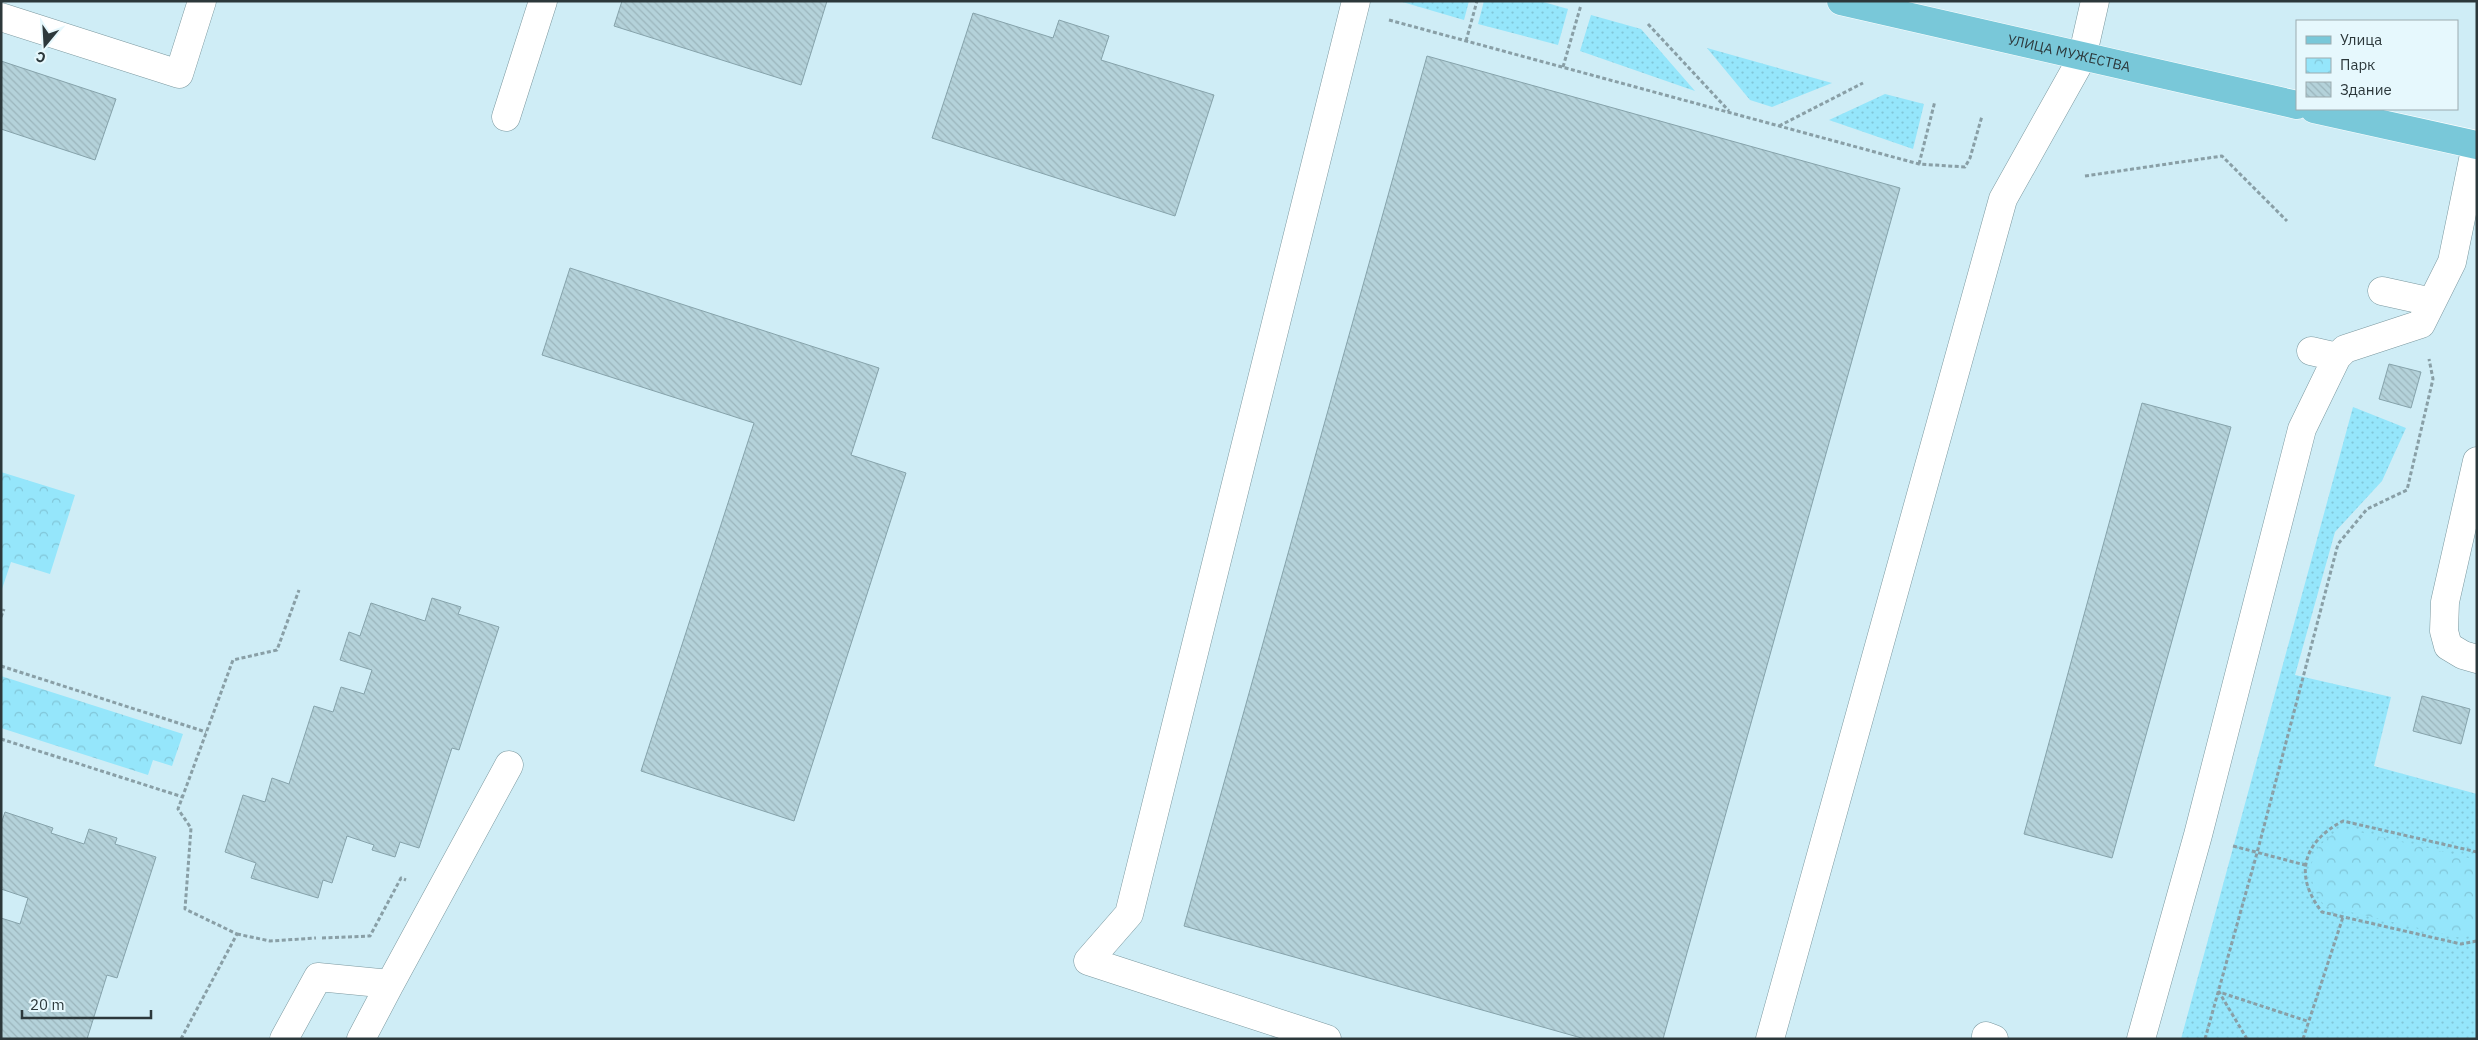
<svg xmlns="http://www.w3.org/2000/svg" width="2478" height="1040" font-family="'IBM Plex Sans',sans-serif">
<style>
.grass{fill:url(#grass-dots)}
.park{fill:url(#park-crowns)}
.building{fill:url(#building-back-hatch);stroke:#86a3ab}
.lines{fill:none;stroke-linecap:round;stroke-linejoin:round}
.minor-casing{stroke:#7b989f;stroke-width:29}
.major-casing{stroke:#fff;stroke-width:29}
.path{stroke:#899fa6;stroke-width:3;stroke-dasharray:4 2.5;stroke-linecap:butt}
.minor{stroke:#fff;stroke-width:28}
.major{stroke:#79c8d9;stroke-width:28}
.labels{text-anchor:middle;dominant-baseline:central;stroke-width:5;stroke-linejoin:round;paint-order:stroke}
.street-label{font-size:14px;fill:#2c383b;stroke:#e6f8fd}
</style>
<defs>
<pattern id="grass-dots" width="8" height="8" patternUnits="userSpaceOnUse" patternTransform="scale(1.25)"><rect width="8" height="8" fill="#95e6fb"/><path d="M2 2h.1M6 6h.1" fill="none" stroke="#81c6d8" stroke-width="1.8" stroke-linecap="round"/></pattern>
<pattern id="park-crowns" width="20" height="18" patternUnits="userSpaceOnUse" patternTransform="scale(1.25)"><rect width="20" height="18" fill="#95e6fb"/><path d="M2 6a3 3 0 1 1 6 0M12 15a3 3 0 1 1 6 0" fill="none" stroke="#81c6d8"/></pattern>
<pattern id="building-back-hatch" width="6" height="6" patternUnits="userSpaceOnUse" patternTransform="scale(1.25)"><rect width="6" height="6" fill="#b4d2da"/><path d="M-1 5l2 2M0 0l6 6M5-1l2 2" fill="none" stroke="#9bb5bc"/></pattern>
</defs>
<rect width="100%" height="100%" fill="#cfedf6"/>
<!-- grass -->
<path class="grass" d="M1399,1H1469L1464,20Z
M1484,1H1540L1568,9L1558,45L1478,24Z
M1591,15L1641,29L1695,91L1580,51Z
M1707,48L1832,83L1772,107L1750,100Z
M1885,94L1924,104L1913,149L1829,120Z
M2353,407L2406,428L2382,481L2335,532L2295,675L2391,697L2374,766L2477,794V1039H2181Z"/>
<!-- park -->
<path class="park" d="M1,472L75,495L50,574L11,562L1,592Z
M1,676L183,734L172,766L153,760L148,775L1,728Z
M2343,828L2477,860V934L2461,938L2325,906C2301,876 2309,845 2343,828Z"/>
<!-- building -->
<path class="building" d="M622,1H827L801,85L614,26Z
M973,13L1053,38L1059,20L1109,36L1101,60L1214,95L1175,216L932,138Z
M1427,56L1900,188L1663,1039H1585L1184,926Z
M1,61L116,99L95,160L1,129Z
M570,268L879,368L851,455L906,473L794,821L641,771L754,423L542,355Z
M2389,364L2421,372L2411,408L2379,399Z
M2142,403L2231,427L2112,858L2024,834Z
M432,598L461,607L458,614L499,627L459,750L452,748L419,848L400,842L395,857L372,850L374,845L347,836L332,883L323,880L318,898L251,878L256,863L225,852L243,795L265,802L272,778L289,784L314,706L333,712L341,687L364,694L372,670L340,660L349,632L360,636L371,603L425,621Z
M2422,696L2470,709L2461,744L2413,731Z
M5,812L53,828L51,833L84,844L89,829L117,838L115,844L156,857L117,978L107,975L87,1039H1V918L20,924L28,898L1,889V824Z"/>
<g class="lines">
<!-- minor casing -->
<g class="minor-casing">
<path id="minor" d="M1,17L179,74L202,1
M506,117L543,1
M2382,291L2432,302
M2311,351L2337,357
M2477,461L2445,602L2444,631L2448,646L2463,655L2477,659
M1986,1036L1994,1039
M284,1039L318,977L390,984L509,765
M361,1039L390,984
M1327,1039L1088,961L1129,914L1356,1
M1770,1039L2003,199L2082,58L2095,1
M2141,1039L2198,835L2302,429L2337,357L2345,349L2421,324L2452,262L2476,145"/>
</g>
<!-- major casing -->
<g class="major-casing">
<g id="major">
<path id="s1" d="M1841,1L2297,105"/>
<path d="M2314,109L2477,145"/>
</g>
</g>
<!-- path -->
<path class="path" d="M1389,20L1919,164L1965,167L1970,158L1982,116
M1648,24L1729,111
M1466,41L1477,1
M1563,67L1581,5
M1779,126L1863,83
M1919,164L1935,101
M2085,176L2222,156L2287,221
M1,617L4,609
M1,666L206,732
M1,739L183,797
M2233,846L2305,865
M2477,852L2343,821C2303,842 2293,875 2322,912L2461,944L2477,941
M237,934L270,941L316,938
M322,938L370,936L401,878L406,880
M181,1039L237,934L185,909L191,828L178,809L233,660L277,650L299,590
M2205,1039L2257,853L2338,544L2367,509L2407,490L2433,379L2429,359
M2247,1039L2219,992L2307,1021
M2303,1039L2343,917"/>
<!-- minor -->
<use href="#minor" class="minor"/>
<!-- major -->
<use href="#major" class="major"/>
</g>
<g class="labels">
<!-- street labels -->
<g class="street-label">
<text stroke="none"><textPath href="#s1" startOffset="234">УЛИЦА МУЖЕСТВА</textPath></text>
</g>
</g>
<!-- border -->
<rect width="2478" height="1040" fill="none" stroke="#2c383b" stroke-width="5"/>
<!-- legend -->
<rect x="2296" y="20" width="162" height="90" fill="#e6f8fd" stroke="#9cabaf"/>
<rect x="2306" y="36" width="25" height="8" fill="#79c8d9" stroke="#9cabaf"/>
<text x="2340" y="45" font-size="15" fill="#2c383b">Улица</text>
<rect x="2306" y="58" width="25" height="15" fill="url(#park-crowns)" stroke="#9cabaf"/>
<text x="2340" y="70" font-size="15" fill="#2c383b">Парк</text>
<rect x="2306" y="82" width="25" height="15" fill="url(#building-back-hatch)" stroke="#9cabaf"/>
<text x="2340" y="95" font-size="15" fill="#2c383b">Здание</text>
<!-- north arrow -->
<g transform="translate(45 45) rotate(198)" stroke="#e6f8fd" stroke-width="4" paint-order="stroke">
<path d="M0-4L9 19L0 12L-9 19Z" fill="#2c383b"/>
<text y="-8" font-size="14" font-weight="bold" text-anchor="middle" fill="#2c383b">С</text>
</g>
<!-- scale -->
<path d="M22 1010v8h129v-8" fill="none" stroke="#2c383b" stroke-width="2.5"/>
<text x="30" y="1010" font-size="15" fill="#2c383b" stroke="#e6f8fd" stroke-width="4" paint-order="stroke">20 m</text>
</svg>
